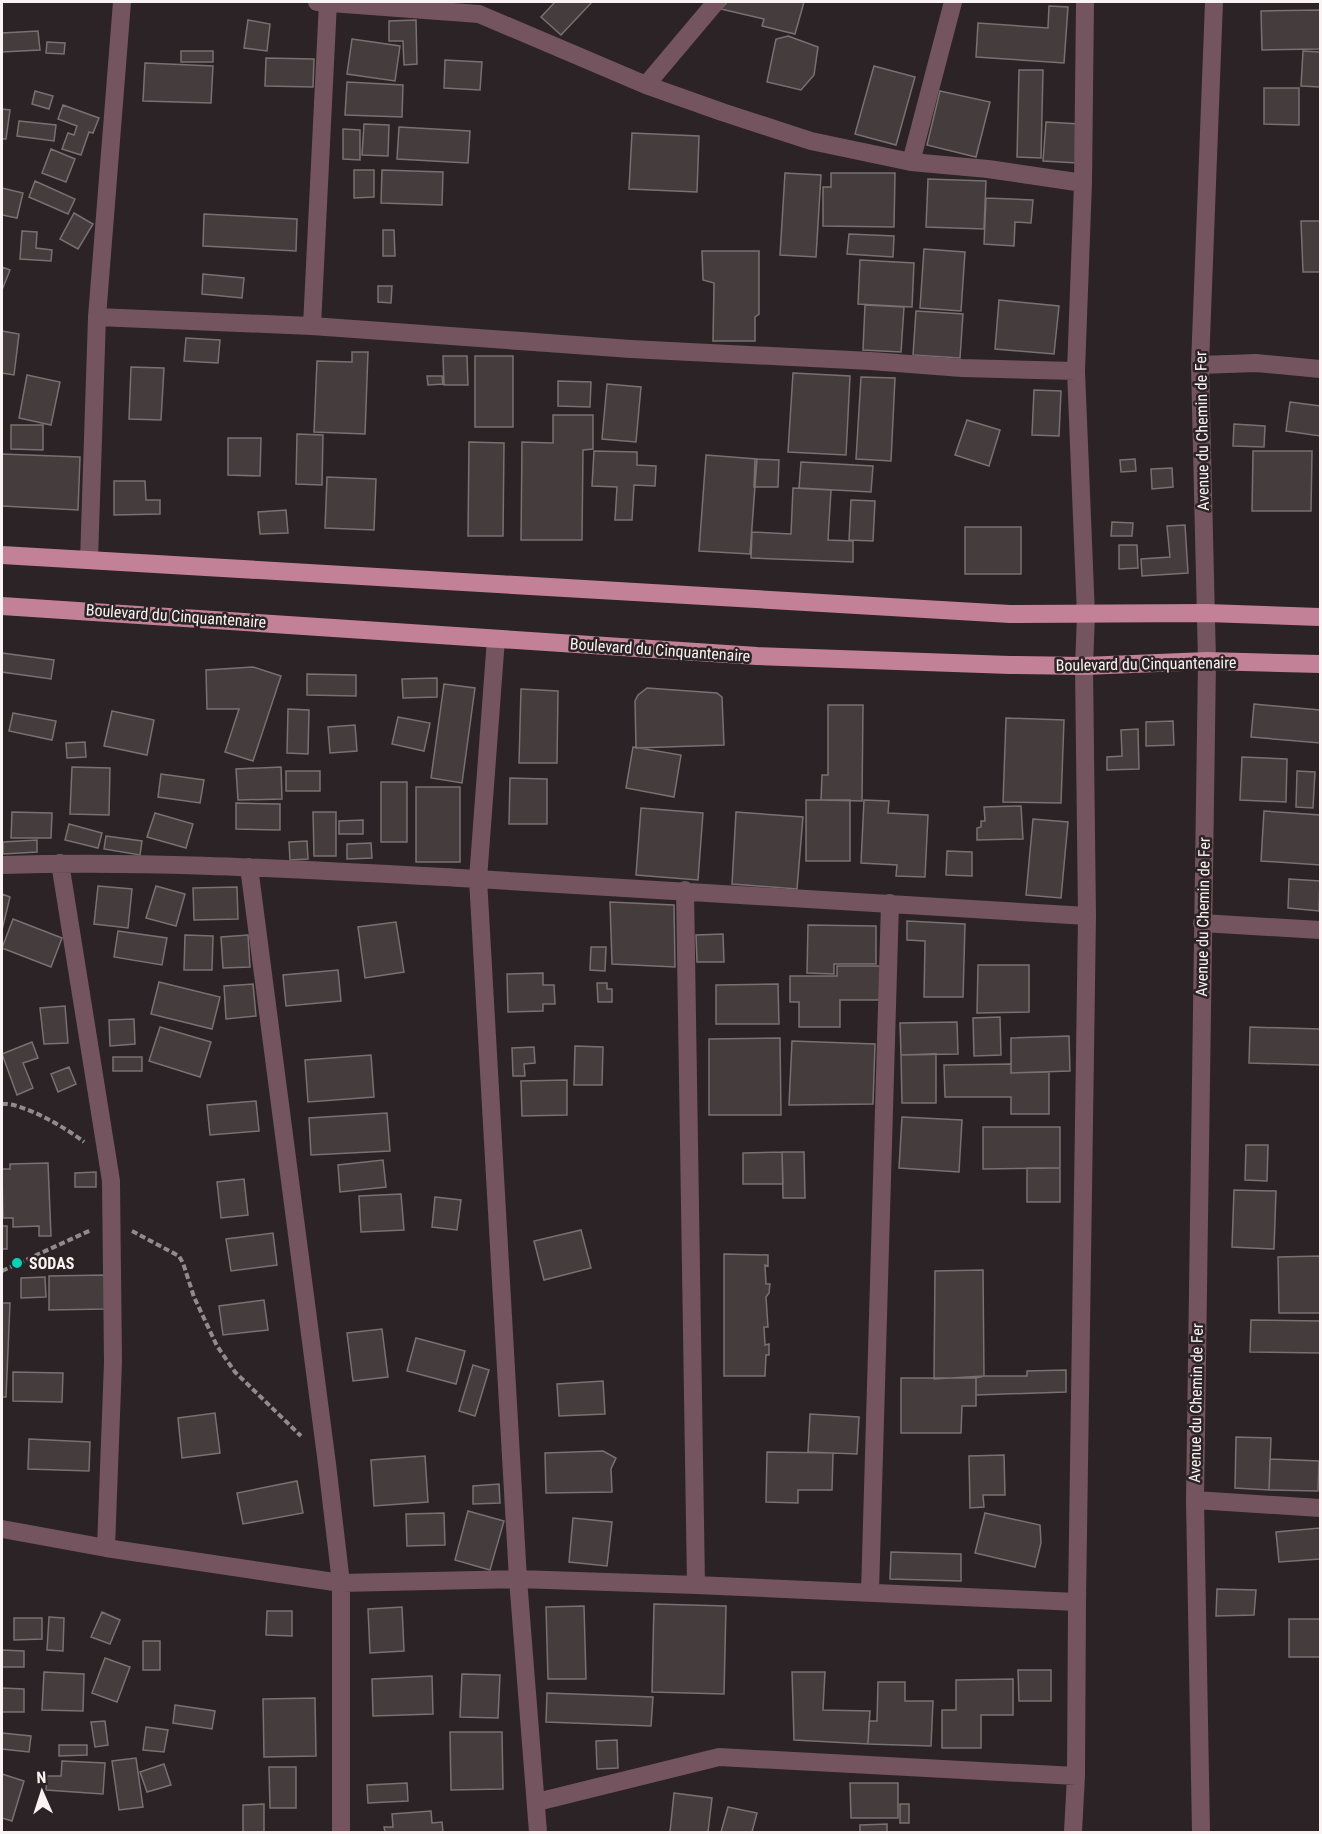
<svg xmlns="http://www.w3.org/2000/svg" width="1322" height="1834" font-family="'Roboto Condensed',sans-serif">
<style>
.building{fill:#453c3e;stroke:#7a7073;stroke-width:1.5}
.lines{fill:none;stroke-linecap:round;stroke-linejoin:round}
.path{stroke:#928b8d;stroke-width:4;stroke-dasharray:6 3;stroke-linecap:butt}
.minor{stroke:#74545e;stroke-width:18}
.major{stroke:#c28197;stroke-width:18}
.poi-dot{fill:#01d5b6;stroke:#2b2325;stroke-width:2}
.labels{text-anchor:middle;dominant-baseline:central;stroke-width:5;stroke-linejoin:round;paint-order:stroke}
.street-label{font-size:16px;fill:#f9f3f4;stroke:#2b2325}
.poi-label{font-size:16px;font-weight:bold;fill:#f9f3f4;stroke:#2b2325;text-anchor:start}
</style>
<rect width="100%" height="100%" fill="#2b2325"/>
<!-- building -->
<path class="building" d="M555,2H592L561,35L541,17Z
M727,2H804L795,34L762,26L764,19L721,9Z
M1049,6L1068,7L1064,63L976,57L978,23L1048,28Z
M1320,10V49L1262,50L1261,11Z
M248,20L270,24L267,51L244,48Z
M416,20L417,64L404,65L403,41H389V21Z
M38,31L40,50L2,52V33Z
M788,36L818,47L814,75L801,90L767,82L776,39Z
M352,39L400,46L395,81L347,74Z
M47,42L65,43L64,54L46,53Z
M181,51H213V62H181Z
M1303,51L1320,52V87L1301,86Z
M266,58L314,59L313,87L265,86Z
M445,60L482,62L480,90L444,88Z
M145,63L213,66L211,103L143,101Z
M874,66L915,77L896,145L855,134Z
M1019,70H1043L1041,158L1017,157Z
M347,82L403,85L402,117L345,115Z
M1264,88H1299V125L1264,124Z
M35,91L53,96L49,109L32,104Z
M940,91L990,102L976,157L927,145Z
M63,105L99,118L93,133L89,132L81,155L62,149L68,133L74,135L77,126L58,119Z
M2,109L10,110L6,139H2Z
M19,121L56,125L54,141L17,136Z
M1046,122L1080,124L1078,163L1043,161Z
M364,124L389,125L388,156L362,155Z
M399,127L470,131L468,163L397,159Z
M343,129L360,130V160L343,159Z
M632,133L699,136L697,192L629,189Z
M51,149L75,159L66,182L42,173Z
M354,170H374V197L354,198Z
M382,170L443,172L442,205L381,203Z
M785,173L821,175L816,257L780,255Z
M831,173H895L894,227L823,226V187H831Z
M928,179L986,181L984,229L926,227Z
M35,181L75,199L68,214L29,197Z
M2,188L23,193L17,218L2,215Z
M986,198L1033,200L1031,223L1015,222L1014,246L984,244Z
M74,213L93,224L78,249L60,239Z
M204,214L297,219L296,251L203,246Z
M1301,221H1320V272H1303Z
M383,230H394L395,256H383Z
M22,231L37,232L36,248L52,250L51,261L20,259Z
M849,234L894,236L893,257L847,254Z
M924,249L965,252L961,311L920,308Z
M702,251H759V314L755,317V341H713L714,283L703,280Z
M860,260L914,263L912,307L858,304Z
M2,267L10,270L2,290Z
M203,274L244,278L242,298L202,294Z
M378,286H392L391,303L378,302Z
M999,300L1059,306L1054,354L995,349Z
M865,305L904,307L901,352L863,350Z
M916,311L963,314L960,358L913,355Z
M2,331L19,334L14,375L2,373Z
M186,338L220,340L218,363L184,361Z
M352,352H368L365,434L314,432L317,361L352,362Z
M443,356H467L468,385H444Z
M475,356H513V427H475Z
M131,367L164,368L161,420L129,419Z
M793,373L850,376L846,455L788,452Z
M27,375L60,382L51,425L19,418Z
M427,376H442L443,384L428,385Z
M861,377L895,378L891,461L856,459Z
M558,381L591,382L590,407L558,406Z
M607,384L641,387L636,442L602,439Z
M1034,390L1061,391L1059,436L1032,435Z
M1290,402L1320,406V436L1286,431Z
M553,415H593V449L583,450L582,540H521L522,442L553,443Z
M967,420L1000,430L989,466L955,455Z
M1234,424L1265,426L1264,447L1233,446Z
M11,425H43V450L11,449Z
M297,434L323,435L322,485L296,484Z
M228,438H261L260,476L228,475Z
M469,442L504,443L503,536H468Z
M594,451L637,452V465L656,466L655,486L634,485L632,520H615L617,487L592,486Z
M1253,451H1312L1311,511H1252Z
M2,454L80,457L78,510L2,506Z
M706,455L757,459L750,554L699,551Z
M755,459L779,460L778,487H754Z
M1135,459L1136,471L1121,472L1120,460Z
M801,462L873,466L871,492L799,488Z
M1172,468L1173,487L1152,489L1151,469Z
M327,477L376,479L374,530L325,528Z
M114,481H145L146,500H160V514L114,515Z
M793,488L831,490L828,540L853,541V562L751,558L752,532L791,534Z
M851,500L875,501L873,541L849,540Z
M286,510L288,533L260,534L258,512Z
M1112,522L1133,523L1132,536H1111Z
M1185,525L1188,573L1142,576L1141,559L1170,557L1167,526Z
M965,527H1021V574H965Z
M1119,545H1137L1138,568L1119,569Z
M2,653L54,660L51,679L2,672Z
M253,667L281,676L253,761L225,752L239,709H207L206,670Z
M307,674L356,675V696L307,695Z
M437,678V697L403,698L402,679Z
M444,684L475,688L462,783L431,778Z
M647,688L717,693L722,697L724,745L636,748L635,701L638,695Z
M521,689L558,691L557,763H519Z
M1254,704L1320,710V743L1251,737Z
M828,705H863L862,801L821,800L822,775H828Z
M288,709L309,710L308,754L287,753Z
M112,711L154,720L147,755L104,746Z
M13,713L56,721L52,740L9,731Z
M398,717L430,723L424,751L392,744Z
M1006,718L1064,720L1061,803L1003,802Z
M1173,721L1174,745L1146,746V722Z
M355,725L357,751L330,753L328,727Z
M1138,729L1139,769L1107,770V757L1122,756L1121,730Z
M85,742L86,757L67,758L66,743Z
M633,747L681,755L674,797L626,788Z
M1242,757L1287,759L1286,802L1240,800Z
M72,767L110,768L109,815L70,814Z
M281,767L282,799L238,800L236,769Z
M286,771H320V791H286Z
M1297,771L1315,772L1313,808L1296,807Z
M161,774L204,780L200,803L158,797Z
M510,778L547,779V824H509Z
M381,782H407V842H381Z
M416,787H460V862H416Z
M806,800H850V861H806Z
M864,800L889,801L888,813L928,815L925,877L896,876L897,865L861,863Z
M236,803L280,804V830L236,829Z
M1021,806L1023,839L977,840V828L981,827V821H985L984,807Z
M641,808L703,813L698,880L636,875Z
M1264,811L1320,815V865L1261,861Z
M12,812L52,813L51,838H11Z
M313,812H336V856H314Z
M736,812L803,817L797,889L732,884Z
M155,813L193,824L186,848L147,837Z
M1033,819L1068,822L1061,898L1026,895Z
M363,820V834H339V821Z
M69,824L102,833L98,848L65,840Z
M106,836L142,841L140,855L104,849Z
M37,840V852L3,854V842Z
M307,841L308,859L290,860L289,842Z
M371,843L372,858L347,859V844Z
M947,851L972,852V876L946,875Z
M1289,879L1320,881L1319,911L1288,908Z
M98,886L132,889L128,928L94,924Z
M156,886L185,894L176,926L146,918Z
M237,887L238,919L194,920L193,888Z
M2,894L10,897L2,930Z
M610,902L674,905L675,967L612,964Z
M13,919L62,938L51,967L2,948Z
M907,921L965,924L963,997H924L925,941L907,940Z
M396,922L404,972L365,978L358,927Z
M808,925L876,926V964H834V974L807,973Z
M118,931L167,938L162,965L114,957Z
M723,934L724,962H697L696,935Z
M185,935L213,936L212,970H184Z
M248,935L250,967L223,968L221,937Z
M591,947H606L605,971L590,970Z
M978,965H1029V1012L977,1013Z
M837,966H881V1000H840V1027H799V1002H790V976H837Z
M338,970L341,1001L286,1006L283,975Z
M543,973V985H554L555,1004H543V1011L508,1012L507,974Z
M159,982L220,997L212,1029L151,1014Z
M597,983H607V989H612V1002H598Z
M253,984L256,1016L226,1019L224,986Z
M778,984L779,1024H716V985Z
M65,1006L68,1043L44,1044L40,1008Z
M1000,1017L1001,1055L974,1056L973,1018Z
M134,1019L135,1044L110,1046L109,1020Z
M957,1022L958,1054L901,1055L900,1023Z
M160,1027L211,1042L200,1077L149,1061Z
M1250,1027L1320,1029V1065L1249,1063Z
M1069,1036L1070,1071L1011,1073V1038Z
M780,1038L781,1115H709V1039Z
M792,1041L875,1044L873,1104L789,1105Z
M32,1042L38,1058L23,1063L33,1088L17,1095L2,1054Z
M575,1046L603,1047L602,1085H574Z
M534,1047L535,1063L524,1064L525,1076H513L512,1048Z
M936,1054V1103H902L901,1055Z
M371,1055L374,1097L308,1102L305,1060Z
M113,1057H142V1071H113Z
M1011,1064V1073L1049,1072V1114H1011V1097H945L944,1065Z
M69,1067L76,1084L58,1092L51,1074Z
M567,1080V1115L522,1116L521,1081Z
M256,1101L259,1131L210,1135L207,1105Z
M387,1113L390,1151L311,1155L309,1118Z
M902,1117L962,1120L959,1172L899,1168Z
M983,1127H1060V1168L983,1169Z
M1246,1145H1268L1267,1181L1245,1180Z
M782,1152L783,1184H743V1153Z
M782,1152H804L805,1198H783Z
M383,1160L386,1187L340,1192L338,1165Z
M48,1163L51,1236H39V1226L13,1227V1218H3L2,1169H10V1164Z
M1027,1168H1060V1202H1027Z
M96,1172V1187H75V1173Z
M244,1179L248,1215L221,1218L217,1182Z
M1234,1190L1276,1191L1274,1249L1232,1247Z
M401,1194L404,1230L361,1232L359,1196Z
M435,1197L461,1200L457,1230L432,1227Z
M2,1226H7V1249H2Z
M581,1230L591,1268L544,1280L534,1241Z
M273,1233L277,1265L231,1271L226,1239Z
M724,1254L768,1255V1266L765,1265L766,1284H770L769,1293L766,1297L768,1327H764L765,1345L769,1344V1355H766L765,1376H724Z
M1320,1256V1313H1279L1278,1257Z
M983,1270L984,1376L934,1379L935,1271Z
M105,1275V1309L49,1310V1276Z
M45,1277L46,1297L21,1298V1278Z
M264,1300L268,1330L223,1335L219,1306Z
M2,1303H10L6,1397H2Z
M1251,1320L1320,1321V1353L1250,1352Z
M382,1329L388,1377L353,1381L347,1333Z
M416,1338L465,1351L456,1384L407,1371Z
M473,1365L489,1370L475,1416L459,1411Z
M1066,1370V1392L976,1395V1378L984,1376H1027V1371Z
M13,1372L63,1373L62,1402L13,1401Z
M901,1378H976V1406H962L961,1433H901Z
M603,1381L605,1414L559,1416L557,1384Z
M215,1413L220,1453L182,1458L178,1418Z
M810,1414L859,1417L857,1454L808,1452Z
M1236,1437L1271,1438L1269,1490L1235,1488Z
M29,1439L90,1442L89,1471L28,1469Z
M603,1451L616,1458L611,1469L612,1492L546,1493L545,1453Z
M767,1452L833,1453L832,1490H798V1503L766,1502Z
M1004,1455L1005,1495H983L984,1507L970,1508L969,1456Z
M425,1456L428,1502L374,1506L371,1460Z
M1270,1459L1319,1461L1318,1491L1269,1490Z
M297,1481L303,1513L243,1524L237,1493Z
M499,1484L500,1503L473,1504V1486Z
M468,1511L504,1521L490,1570L455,1560Z
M444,1513L445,1545L407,1546L406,1514Z
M985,1513L1040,1525L1041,1543L1035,1567L975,1553Z
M573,1518L612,1522L607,1566L569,1562Z
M1320,1528V1559L1279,1562L1276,1532Z
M891,1552L961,1554V1581L890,1579Z
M1217,1589L1256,1590L1254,1615L1216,1616Z
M654,1604L726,1606L724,1694L652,1692Z
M584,1606L586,1679H548L546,1607Z
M402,1607L404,1651L370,1653L368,1609Z
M267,1611H292V1636L266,1635Z
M102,1612L120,1620L110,1644L91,1637Z
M49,1617L64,1618L63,1651L47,1650Z
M14,1618H42V1639L14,1640Z
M1289,1619H1320V1657H1289Z
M143,1641H160V1670H143Z
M2,1650L24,1651V1667H2Z
M105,1658L130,1667L117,1702L92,1693Z
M1018,1670H1051V1701H1019Z
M44,1672L84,1674L83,1711L42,1710Z
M792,1672H825L823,1710L870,1711L868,1744L794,1740Z
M462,1674L500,1675L498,1718L460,1717Z
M432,1676L433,1714L373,1716L372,1679Z
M1013,1679V1715H981V1748H942V1710H956V1680Z
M878,1682H905V1701H933L931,1746L868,1744L869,1721H877Z
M2,1688L24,1689V1712H2Z
M547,1693L653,1697L651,1726L546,1722Z
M315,1698L316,1756L264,1757L263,1699Z
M175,1705L215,1711L212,1729L173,1723Z
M105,1721L108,1745L95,1747L91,1722Z
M146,1727L168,1730L164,1752L143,1750Z
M450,1732H502L503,1789L451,1790Z
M2,1733L31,1736L29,1752L2,1749Z
M617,1740L618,1768L597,1769L596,1741Z
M59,1745H87V1755L59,1756Z
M136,1758L143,1807L119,1810L112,1761Z
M62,1761L105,1763L103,1794L46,1790L47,1776H61Z
M164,1764L171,1785L147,1792L140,1772Z
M269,1767H296V1808H270Z
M2,1774L24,1781L12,1821L2,1818Z
M407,1783L408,1801L368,1803L367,1785Z
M850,1783H898V1818H851Z
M674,1793L712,1798L708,1832H670Z
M264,1804V1832H243V1805Z
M900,1804H909V1823H900Z
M728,1807L757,1813L752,1832H721Z
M431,1811L432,1823L442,1822L443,1832H385L384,1827H393L392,1814Z
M887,1824V1832H860V1825Z"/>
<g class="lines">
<!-- path -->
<path class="path" d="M2,1104C22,1102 68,1129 84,1142
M132,1231L179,1256L183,1263L194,1297L217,1346L235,1372L301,1436
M2,1271L91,1230"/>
<!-- minor -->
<path class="minor" d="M317,2L479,14L646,85L722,112L811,141L911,162L988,169L1083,183
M646,85L716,2
M911,162L953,2
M97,317L312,326L631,349L871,361L962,368L1076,371
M312,326L328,2
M1200,365L1256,363L1320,369
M89,560L97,317L122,2
M496,639L478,879L518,1579L538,1832
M60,863L111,1181L113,1362L106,1548
M2,865C154,860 307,870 460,878C669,889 878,902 1087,916
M249,867L327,1464L341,1583V1832
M685,890L696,1585
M1202,923L1320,930
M1195,1500L1320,1508
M2,1529L106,1548L341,1583L518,1579L696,1585L1077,1602
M870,1592L890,903
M537,1802L719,1757L1076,1776
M1073,1832L1076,1776L1077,1602L1087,916L1084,666L1086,615L1076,371L1083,183L1085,2
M1201,1832L1195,1500L1207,661L1200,365L1214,2"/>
<!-- major -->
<path class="major" d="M2,555L1010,614L1207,613L1320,617
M2,606L757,656L1010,665L1084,666L1207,661L1320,664"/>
</g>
<!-- markers -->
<circle class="poi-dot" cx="17" cy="1263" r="6"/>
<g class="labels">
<!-- street labels -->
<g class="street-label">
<text transform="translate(1202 431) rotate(-91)">Avenue du Chemin de Fer</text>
<text transform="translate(176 616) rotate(4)">Boulevard du Cinquantenaire</text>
<text transform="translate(660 650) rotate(4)">Boulevard du Cinquantenaire</text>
<text transform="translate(1146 664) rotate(-1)">Boulevard du Cinquantenaire</text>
<text transform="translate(1203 917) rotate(-89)">Avenue du Chemin de Fer</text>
<text transform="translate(1196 1403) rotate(-89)">Avenue du Chemin de Fer</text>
</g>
<!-- poi labels -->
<g class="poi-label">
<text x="29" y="1263">SODAS</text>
</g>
</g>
<!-- border -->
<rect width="1322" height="1834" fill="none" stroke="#f9f3f4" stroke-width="6"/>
<!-- north arrow -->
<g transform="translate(42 1792) rotate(357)" stroke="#2b2325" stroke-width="4.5" paint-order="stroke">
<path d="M0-4.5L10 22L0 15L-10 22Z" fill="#f9f3f4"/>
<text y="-9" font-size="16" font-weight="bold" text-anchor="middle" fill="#f9f3f4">N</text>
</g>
</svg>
